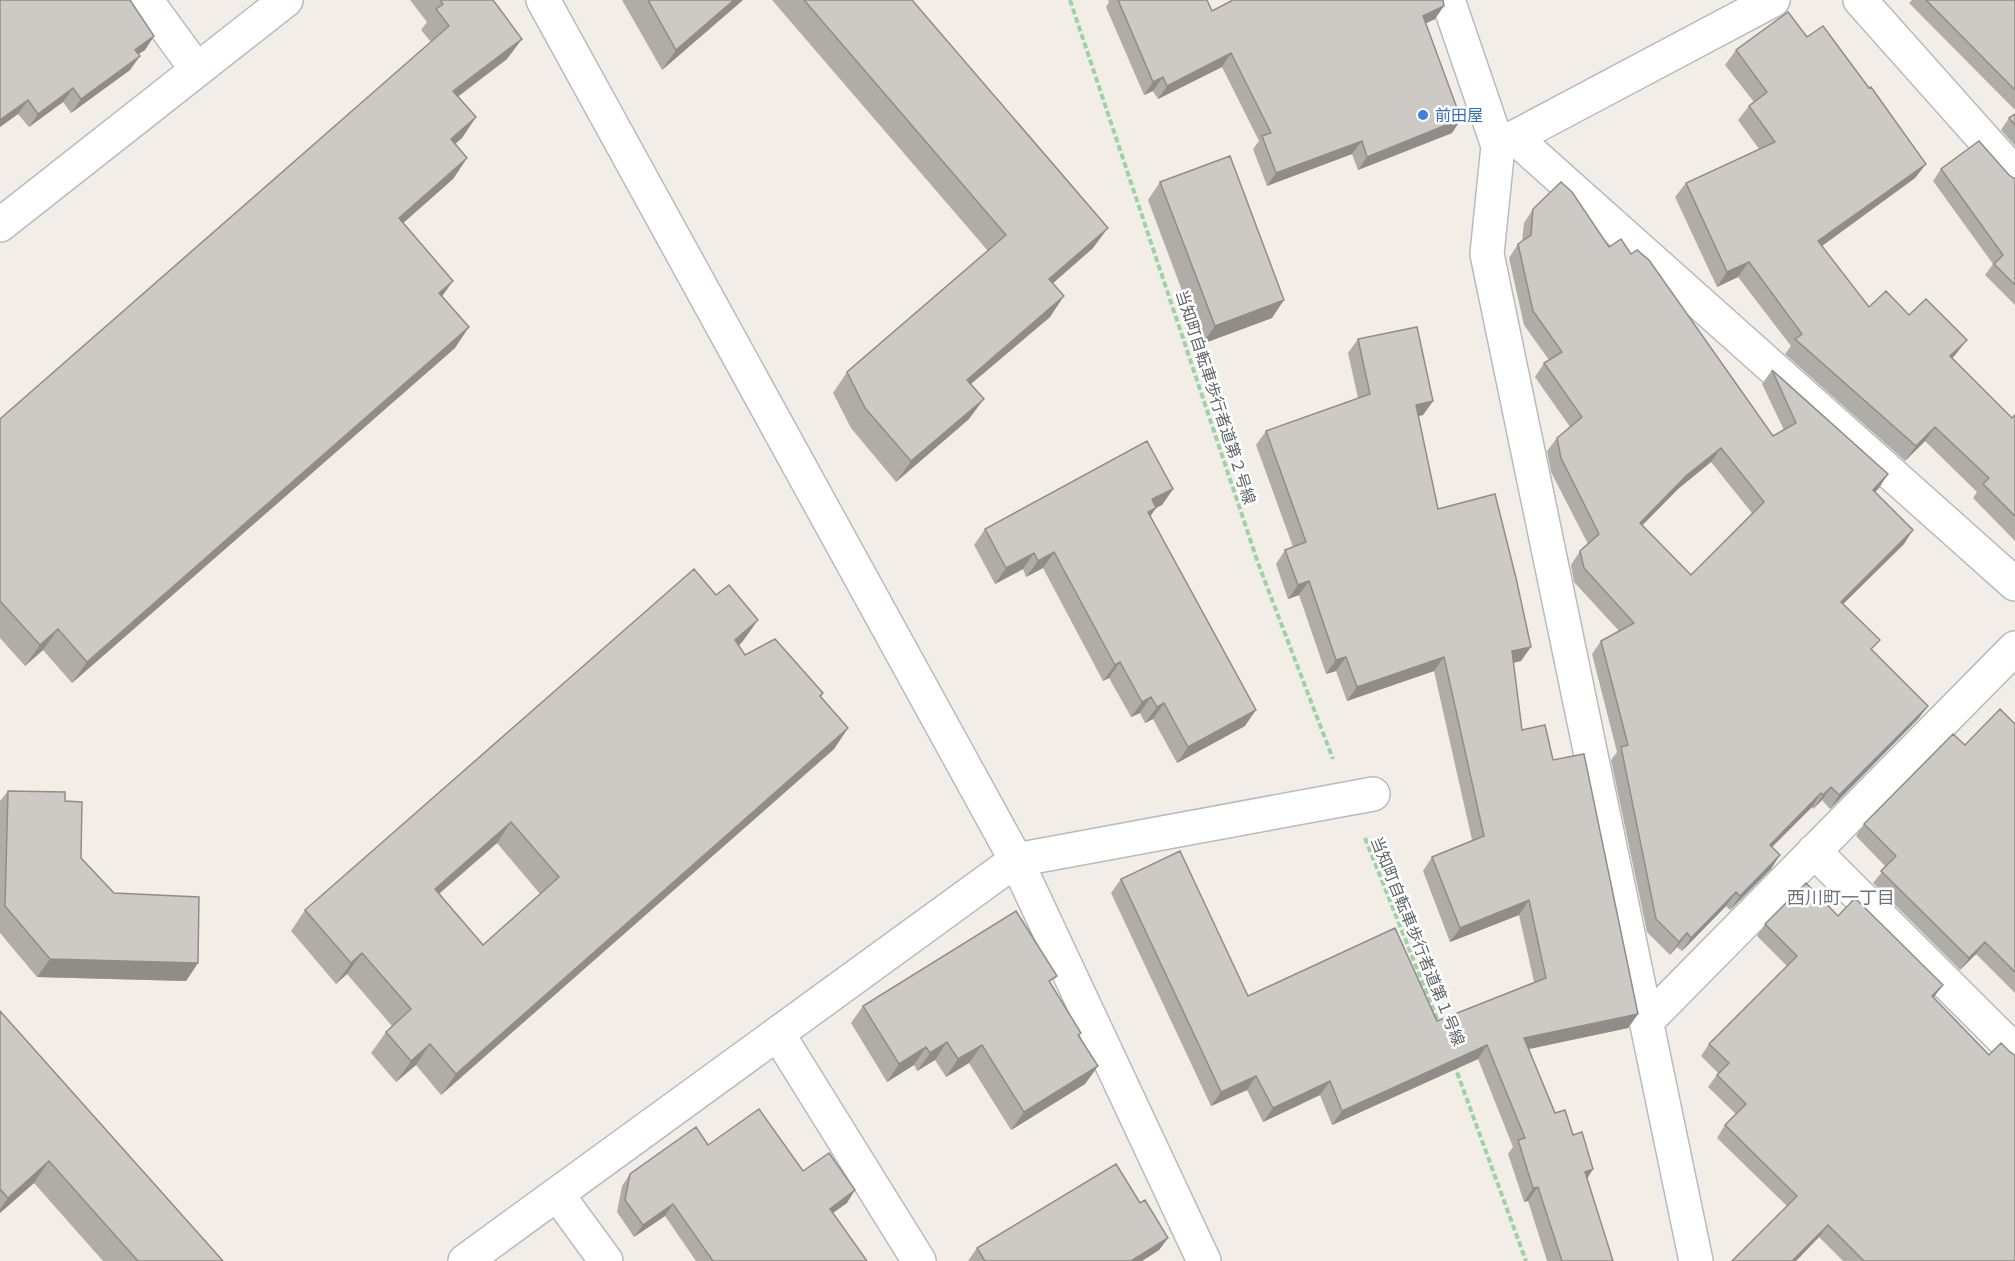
<svg xmlns="http://www.w3.org/2000/svg" width="2015" height="1261" font-family="Inter,'Noto Sans JP',sans-serif">
<style>
.lines{fill:none;stroke-linecap:round;stroke-linejoin:round}
.minor-casing{stroke:#b7bbbf;stroke-width:36}
.path{stroke:#9dd2a5;stroke-width:4;stroke-dasharray:6 3;stroke-linecap:butt}
.minor{stroke:#fff;stroke-width:33}
.wall{fill:#b0ada9;fill-rule:evenodd}
.shaded-wall{fill:#908d89}
.building{fill:#cdc9c4;stroke:#908d89;stroke-width:1.5;fill-rule:evenodd}
.shop-dot{fill:#3f7fe0;stroke:#fff;stroke-width:2}
.labels{text-anchor:middle;dominant-baseline:central;stroke-width:5;stroke-linejoin:round;paint-order:stroke}
.shop-label{font-size:16px;fill:#366cbe;stroke:#fff;text-anchor:start}
.street-label{font-size:16px;fill:#5e6469;stroke:#fff}
.neighbourhood-label{font-size:18px;fill:#6f767b;stroke:#fff}
</style>
<rect width="100%" height="100%" fill="#f2eee7"/>
<g class="lines">
<!-- minor casing -->
<g class="minor-casing">
<path id="minor" d="M146,0L197,70
M543,0L1016,860L1204,1261
M1448,0L1498,146L1487,254L1696,1261
M1860,0L2015,174
M1514,137L2015,584
M1498,146L1773,0
M0,225L286,0
M1814,851L2015,1051
M1646,1022L2015,648
M778,1034L919,1261
M557,1194L606,1261
M465,1261L1016,860L1373,794"/>
</g>
<!-- path -->
<path class="path" d="M1070,0L1258,563L1333,759
M1365,838L1439,1024
M1454,1064L1526,1261"/>
<!-- minor -->
<use href="#minor" class="minor"/>
</g>
<!-- wall -->
<path class="wall" d="M0,0L154,36L145,50L138,54L130,70L71,113L63,102L29,127L18,114L0,127Z
M410,0H493L507,59L458,97L476,117L462,138L455,144L467,158L453,179L403,223L442,297L455,348L72,683L43,650L25,666L0,638V419L431,42L421,30L427,22Z
M622,0H743L662,70Z
M772,0H912L1093,248L1053,283L1050,317L971,384L969,419L896,482L851,428L833,393L847,372L988,251Z
M1108,0H1207L1212,11L1435,19L1426,23L1461,119L1452,133L1358,170L1352,154L1267,186L1253,149L1259,141L1222,67L1158,99L1153,91L1144,95L1106,7L1109,2Z
M1912,0H2015V110L1909,3Z
M1807,37L1926,164L1915,178L1822,246L1869,307L1909,315L1956,354L1952,358L2012,418L2015,415V541L1973,498L1977,492L1925,441L1905,461L1785,354L1791,346L1738,277L1717,287L1675,197L1686,183L1759,149L1738,120L1749,106L1754,102L1725,65L1736,50Z
M2015,114V146L2001,130L2009,118Z
M1941,169L2009,175L2015,179V305L1985,275L1993,264L1933,181Z
M1160,182L1272,318L1202,344L1148,200Z
M1533,209L1609,247L1631,254L1773,436L1784,430L1762,384L1772,370L1888,474L1875,492L1904,544L1843,604L1873,651L1928,706L1918,719L1830,809L1822,800L1813,809L1812,807L1772,847L1771,869L1730,910L1726,906L1682,951L1677,947L1670,955L1647,932L1611,760L1617,752L1592,654L1601,641L1619,631L1574,582L1571,565L1580,551L1588,544L1551,472L1547,451L1557,438L1570,427L1535,377L1544,363L1549,360L1524,325L1509,258L1518,244L1522,241L1524,223ZM1711,462L1752,513L1691,575L1642,525L1678,489Z
M1358,339L1433,401L1423,415L1418,416L1438,509L1521,661L1513,663L1522,730L1553,760L1638,1014L1628,1028L1529,1049L1555,1113L1573,1135L1593,1169L1587,1179L1613,1261H1547L1528,1201L1524,1202L1508,1154L1513,1147L1478,1059L1332,1125L1320,1095L1263,1122L1247,1090L1211,1106L1111,893L1121,879L1248,996L1437,1021L1534,982L1519,915L1450,942L1423,871L1432,857L1472,840L1434,671L1347,701L1336,671L1326,674L1299,595L1288,599L1276,564L1285,550L1293,547L1256,445L1266,431L1358,398L1348,353Z
M1173,489L1162,505L1156,507L1150,516L1245,726L1177,763L1153,719L1145,723L1140,713L1131,717L1109,678L1103,681L1043,568L1026,577L1023,569L995,584L974,545L985,529Z
M743,641L739,646L745,655L823,693L821,697L848,728L834,749L441,1095L416,1065L396,1082L371,1053L386,1032L392,1026L347,974L336,984L291,931L305,910ZM497,843L540,894L483,945L439,894Z
M2015,724V993L1976,954L1960,970L1873,883L1886,867L1856,836L1864,824L1965,745Z
M8,791L65,801L81,858L114,893L198,963L186,981L37,977L0,933V801Z
M1838,916L1933,998L1989,1055L2010,1052L2015,1261H1843L1819,1237L1796,1261H1732L1787,1206L1717,1138L1725,1125L1736,1114L1708,1087L1718,1073L1701,1056L1709,1044L1787,966L1757,936L1765,924Z
M1051,984L1079,1036L1098,1066L1085,1084L1011,1130L969,1063L946,1077L935,1060L917,1071L914,1065L887,1082L851,1023L863,1006Z
M0,1011L223,1261H103L34,1183L0,1213Z
M708,1145L803,1171L847,1203L833,1213L867,1261H696L665,1216L634,1237L617,1212L622,1186L630,1174Z
M1140,1203L1168,1238L1159,1250L1142,1261H968L977,1248Z"/>
<!-- shaded-wall -->
<path class="shaded-wall" d="M734,0H743L662,70L676,50Z
M1444,6L1435,19L1414,29L1423,16Z
M154,36L145,50L125,63L135,50Z
M522,39L507,59L438,111L453,91Z
M1231,53L1222,67L1158,99L1167,86Z
M140,56L130,70L71,113L81,99Z
M1163,77L1153,91L1144,95L1153,82Z
M73,88L63,102L29,127L38,114Z
M28,100L18,114L0,127V120Z
M476,117L462,138L437,160L451,139Z
M1461,119L1452,133L1358,170L1367,157Z
M1362,141L1352,154L1267,186L1276,173Z
M467,158L453,179L385,239L399,218Z
M1926,164L1915,178L1808,256L1818,241Z
M1108,228L1093,248L1035,299L1049,279Z
M1749,262L1738,277L1717,287L1727,272Z
M453,281L438,302L439,293Z
M1064,296L1050,317L952,400L967,380Z
M1284,300L1272,318L1202,344L1215,326Z
M469,327L455,348L72,683L87,662Z
M1967,340L1956,354L1940,371L1950,356Z
M984,399L969,419L896,482L911,461Z
M1433,401L1423,415L1406,419L1416,405Z
M1935,427L1925,441L1905,461L1916,446Z
M1721,448L1711,462L1678,489L1631,537L1640,523L1687,475Z
M1888,474L1879,488L1864,503L1873,490Z
M1173,489L1162,505L1141,515L1152,499Z
M1156,508L1145,524L1148,512Z
M1913,530L1904,544L1831,616L1841,602Z
M1054,552L1043,568L1026,577L1038,561Z
M1034,553L1023,569L995,584L1006,568Z
M1309,581L1299,595L1288,599L1298,585Z
M758,620L743,641L720,661L735,640Z
M58,629L43,650L25,666L40,645Z
M1531,647L1521,661L1502,665L1512,651Z
M1346,657L1336,671L1326,674L1336,660Z
M1444,657L1434,671L1347,701L1357,687Z
M1120,662L1109,678L1103,681L1115,665Z
M1151,697L1140,713L1131,717L1142,702Z
M1164,703L1153,719L1145,723L1157,707Z
M1928,706L1918,719L1830,809L1839,795Z
M1256,710L1245,726L1177,763L1188,747Z
M848,728L834,749L441,1095L456,1074Z
M1831,787L1822,800L1813,809L1823,795Z
M1821,793L1812,807L1760,859L1770,845Z
M511,822L497,843L420,910L435,889Z
M1780,855L1771,869L1730,910L1740,896Z
M1736,892L1726,906L1682,951L1691,938Z
M1529,900L1519,915L1450,942L1460,928Z
M1687,933L1677,947L1670,955L1679,942Z
M1985,942L1976,954L1960,970L1969,958Z
M362,953L347,974L336,984L351,963Z
M50,959L198,963L186,981L37,977Z
M1943,985L1934,997L1923,1009L1932,996Z
M1638,1014L1628,1028L1515,1052L1524,1038Z
M947,1042L935,1060L917,1071L930,1053Z
M430,1044L416,1065L396,1082L411,1061Z
M982,1045L969,1063L946,1077L958,1059Z
M1487,1045L1478,1059L1332,1125L1342,1111Z
M926,1047L914,1065L887,1082L899,1064Z
M1098,1066L1085,1084L1011,1130L1024,1112Z
M1256,1076L1247,1090L1211,1106L1221,1092Z
M1330,1081L1320,1095L1263,1122L1273,1108Z
M49,1161L34,1183L0,1213V1209L8,1198Z
M1593,1169L1584,1183L1585,1172Z
M1538,1187L1528,1201L1524,1202L1533,1188Z
M855,1190L847,1203L821,1221L830,1209Z
M673,1204L665,1216L634,1237L643,1225Z
M1828,1225L1819,1237L1796,1261H1792Z
M1168,1238L1159,1250L1142,1261H1131Z"/>
<!-- building -->
<path class="building" d="M0,0H130L154,36L135,50L140,56L81,99L73,88L38,114L28,100L0,120Z
M440,0H493L522,39L453,91L476,117L451,139L467,158L399,218L453,281L439,293L469,327L87,662L58,629L40,645L0,601V419L449,26L436,9L443,4Z
M648,0H734L676,50Z
M804,0H912L1108,228L1049,279L1064,296L967,380L984,399L911,461L865,408L847,372L1006,235Z
M1118,0H1207L1212,11L1233,0H1443L1444,6L1423,16L1461,119L1367,157L1362,141L1276,173L1262,136L1271,133L1231,53L1167,86L1163,77L1153,82Z
M1926,0H2015V90Z
M1788,12L1807,37L1823,26L1869,88L1871,87L1926,164L1818,241L1869,307L1886,291L1909,315L1926,299L1967,340L1950,356L2012,418L2015,415V516L1983,484L1989,478L1935,427L1916,446L1795,339L1802,334L1749,262L1727,272L1686,183L1775,142L1749,106L1767,92L1736,50Z
M2015,114V125L2009,118Z
M1979,141L2009,175L2015,179V285L1994,264L2003,255L1941,169Z
M1230,156L1284,300L1215,326L1160,182Z
M1561,182L1572,192L1609,247L1621,239L1631,254L1637,250L1649,260L1773,436L1796,423L1772,370L1888,474L1873,490L1913,530L1841,602L1880,640L1871,649L1928,706L1839,795L1831,787L1823,795L1821,793L1770,845L1780,855L1740,896L1736,892L1691,938L1687,933L1679,942L1656,919L1621,747L1628,745L1601,641L1634,623L1584,568L1580,551L1599,534L1561,458L1557,438L1582,417L1544,363L1562,352L1533,311L1518,244L1531,235L1533,209ZM1721,448L1764,502L1691,575L1640,523L1687,475Z
M1417,327L1433,401L1416,405L1438,509L1495,494L1516,578L1531,647L1512,651L1522,730L1545,725L1553,760L1584,754L1638,1014L1524,1038L1555,1113L1565,1110L1573,1135L1582,1132L1593,1169L1585,1172L1613,1261H1562L1538,1187L1533,1188L1518,1140L1525,1138L1487,1045L1342,1111L1330,1081L1273,1108L1256,1076L1221,1092L1121,879L1180,851L1248,996L1395,928L1437,1021L1546,978L1529,900L1460,928L1432,857L1484,836L1444,657L1357,687L1346,657L1336,660L1309,581L1298,585L1285,550L1306,542L1266,431L1370,394L1358,339Z
M1147,441L1173,489L1152,499L1156,508L1148,512L1256,710L1188,747L1164,703L1157,707L1151,697L1142,702L1120,662L1115,665L1054,552L1038,561L1034,553L1006,568L985,529Z
M694,569L716,595L729,585L758,620L735,640L745,655L775,639L823,693L820,696L848,728L456,1074L430,1044L411,1061L386,1032L411,1009L362,953L351,963L305,910ZM511,822L559,877L483,945L435,889Z
M2000,709L2015,724V972L1985,942L1969,958L1881,871L1896,856L1864,824L1953,734L1965,745Z
M8,791L65,792V801L82,802L81,858L114,893L199,897L198,963L50,959L5,906Z
M1806,883L1838,916L1855,898L1943,985L1932,996L1989,1055L2001,1043L2010,1052L2015,1055V1261H1864L1828,1225L1792,1261H1732L1797,1196L1725,1125L1746,1104L1717,1075L1729,1063L1709,1044L1797,956L1765,924Z
M1016,911L1057,976L1049,981L1081,1033L1078,1035L1098,1066L1024,1112L982,1045L958,1059L947,1042L930,1053L926,1047L899,1064L863,1006Z
M0,1011L223,1261H138L49,1161L8,1198L0,1189Z
M759,1109L803,1171L829,1153L855,1190L830,1209L867,1261H713L673,1204L643,1225L625,1200L630,1174L696,1127L708,1145Z
M1116,1164L1140,1203L1145,1200L1168,1238L1131,1261H985L977,1248Z"/>
<!-- markers -->
<circle class="shop-dot" cx="1423" cy="115" r="6"/>
<g class="labels">
<!-- shop labels -->
<g class="shop-label">
<text x="1435" y="115">前田屋</text>
</g>
<!-- street labels -->
<g class="street-label">
<text transform="translate(1216 397) rotate(72)">当知町自転車歩行者道第２号線</text>
<text transform="translate(1418 941) rotate(68)">当知町自転車歩行者道第１号線</text>
</g>
<!-- neighbourhood labels -->
<g class="neighbourhood-label">
<text x="1841" y="897">西川町一丁目</text>
</g>
</g>
</svg>
